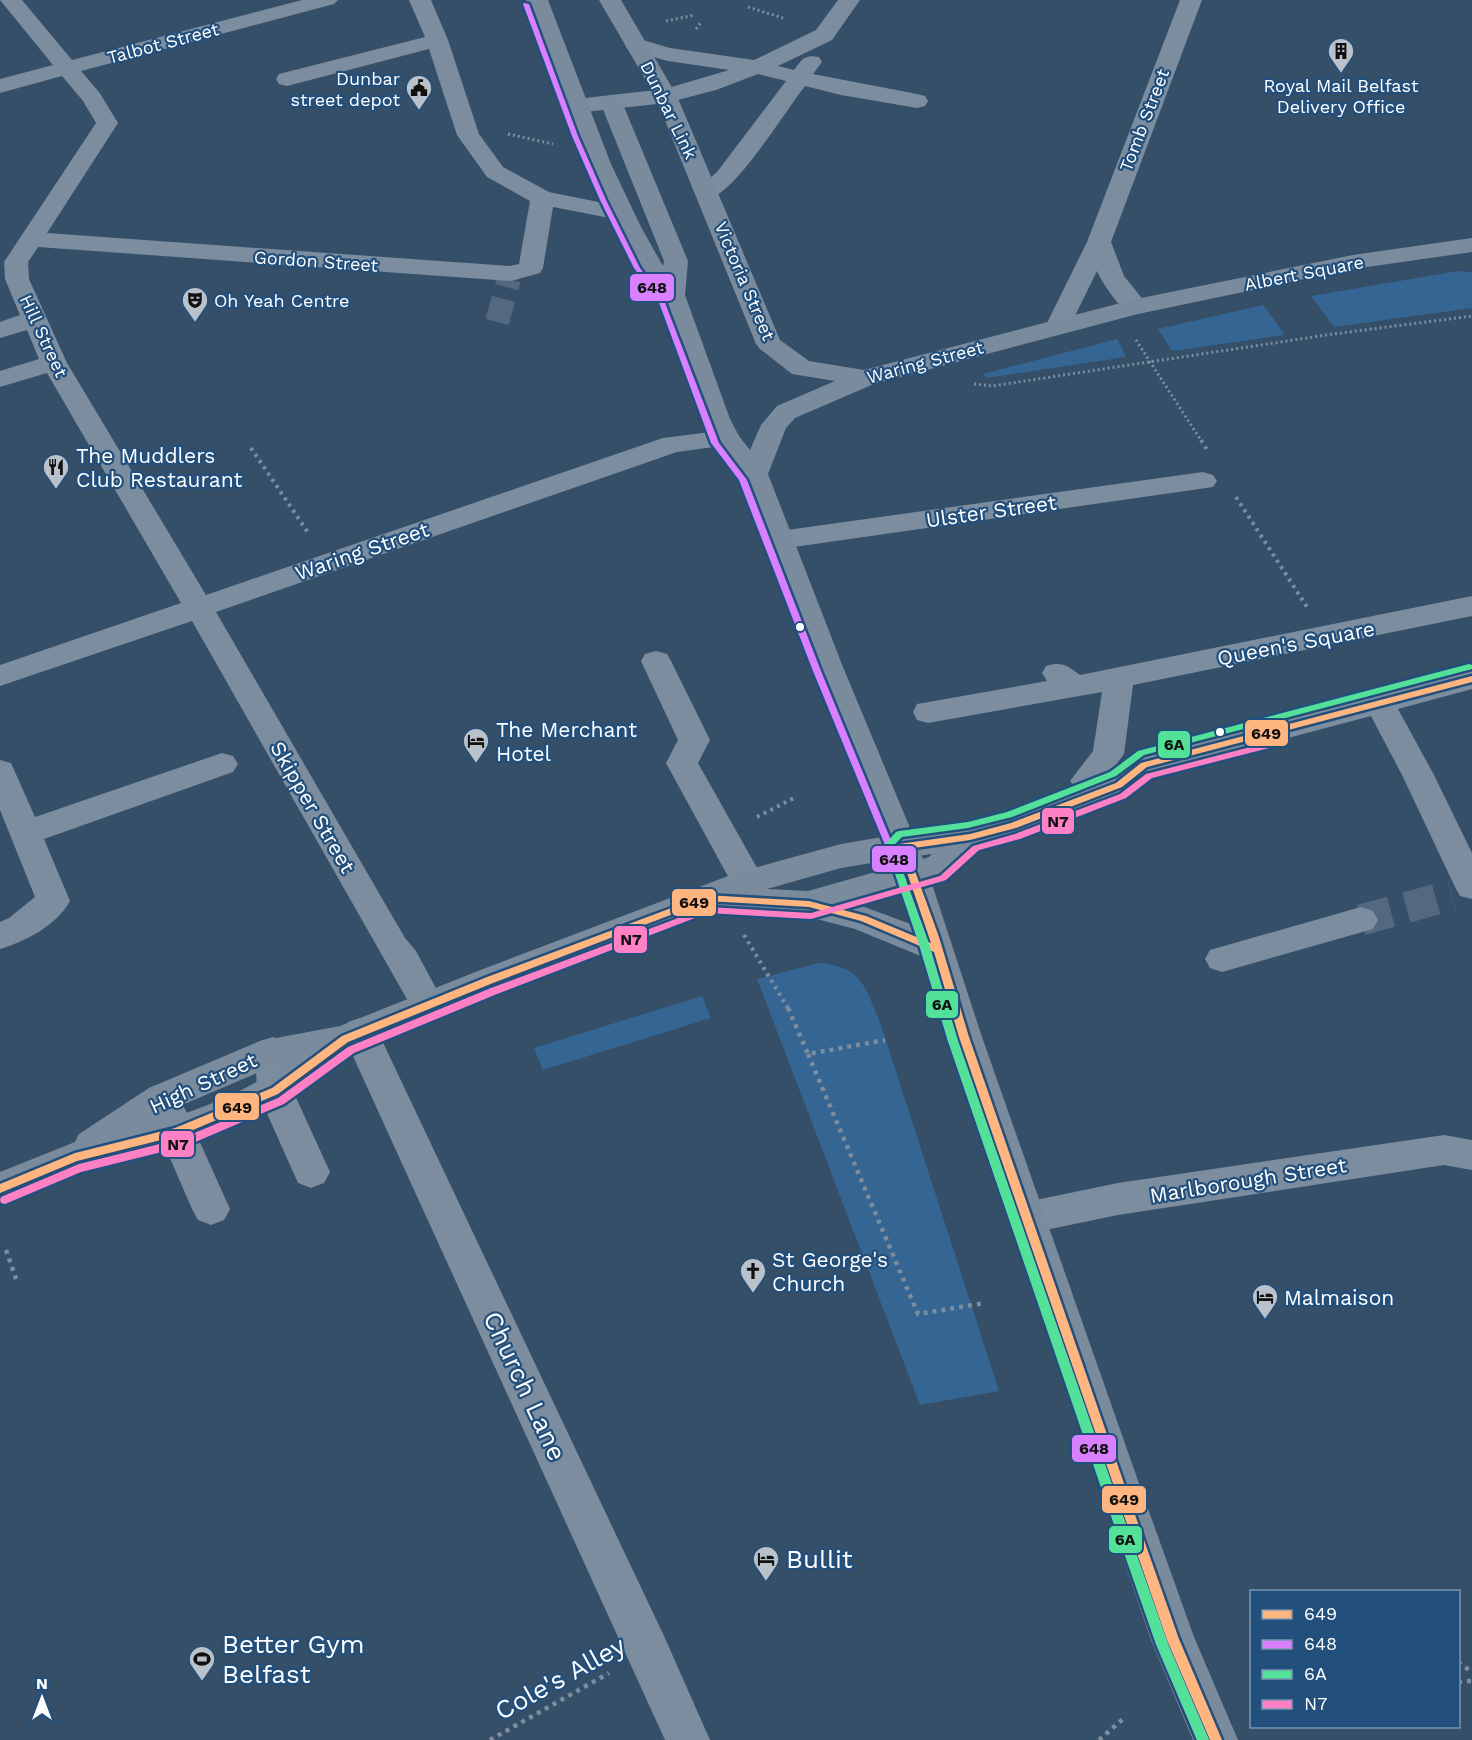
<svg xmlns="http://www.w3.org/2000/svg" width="1472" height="1740" font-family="'Work Sans',sans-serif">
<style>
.green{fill:#356593}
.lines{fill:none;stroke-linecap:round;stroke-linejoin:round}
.minor-tunnel-far1{stroke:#54697f;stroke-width:24;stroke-dasharray:24 12;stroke-linecap:butt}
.minor-tunnel{stroke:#54697f;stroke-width:31;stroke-dasharray:31 16;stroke-linecap:butt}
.path-far2{stroke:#7b8d9f;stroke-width:3;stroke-dasharray:2 3;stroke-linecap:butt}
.path-far1{stroke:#7b8d9f;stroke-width:4;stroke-dasharray:3 4.5;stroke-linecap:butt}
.path{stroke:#7b8d9f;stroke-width:4.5;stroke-dasharray:4 5;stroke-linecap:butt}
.minor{fill:#7b8d9f;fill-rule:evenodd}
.major{fill:#7a8b9d;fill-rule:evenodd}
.bus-1-casing{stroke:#224f7c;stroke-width:5}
.bus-2-casing{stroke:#224f7c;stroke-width:5}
.bus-3-casing{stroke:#224f7c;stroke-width:5}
.bus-4-casing{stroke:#224f7c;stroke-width:5}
.bus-1{fill:#ffb580;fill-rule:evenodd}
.bus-2{fill:#d880ff;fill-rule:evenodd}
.bus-3{fill:#53e098;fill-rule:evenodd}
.bus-4{fill:#ff80c5;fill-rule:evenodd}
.bus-dot{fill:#fff;stroke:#224f7c;stroke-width:2}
.labels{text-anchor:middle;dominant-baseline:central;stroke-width:4.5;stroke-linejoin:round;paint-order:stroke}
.far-street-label{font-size:18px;fill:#fff;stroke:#224f7c}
.far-poi-label{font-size:18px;fill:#fff;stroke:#224f7c;text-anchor:end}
.poi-label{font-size:21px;fill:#fff;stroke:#224f7c;text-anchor:start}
.street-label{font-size:21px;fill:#fff;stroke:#224f7c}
.near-street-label{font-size:26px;fill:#fff;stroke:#224f7c}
.near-poi-label{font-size:26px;fill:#fff;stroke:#224f7c;text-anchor:start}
.line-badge{stroke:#224f7c;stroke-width:2}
.pale-badge-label{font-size:16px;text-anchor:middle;font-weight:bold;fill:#111}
</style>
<rect width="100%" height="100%" fill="#364f68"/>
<!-- green -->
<path class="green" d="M1458,271L1472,272V308L1334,327L1311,296Z
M1263,305L1285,335L1172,351L1158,329Z
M1117,339L1126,357L987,378L983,374Z
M819,963C864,967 865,988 881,1025L999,1391L920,1405L757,979Z
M702,996L711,1018L543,1070L534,1048Z"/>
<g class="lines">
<!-- minor-tunnel-far1 -->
<path class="minor-tunnel-far1" d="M497,322L509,279"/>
<!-- minor-tunnel -->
<path class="minor-tunnel" d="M1361,920L1452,895"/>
<!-- path-far2 -->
<path class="path-far2" d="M748,7L783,18
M666,21L695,15
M696,29L702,21
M508,134L553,144
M1136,340L1202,442
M974,384L992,386L1326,335L1472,316"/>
<!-- path-far1 -->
<path class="path-far1" d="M1201,440L1207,450
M251,448L309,534
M1236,497L1307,607
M757,817L796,797
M744,935L789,1010"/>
<!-- path -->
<path class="path" d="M788,1008L808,1054L885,1040
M808,1054L918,1314L985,1303
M6,1250L16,1279
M1458,1662L1472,1672
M1458,1682L1472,1681
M490,1740L609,1673
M1099,1740L1123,1719"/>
<!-- minor -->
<path class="minor" d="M0,0H22L72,60L302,0H338L334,4L81,71L99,92L118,123L47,233L510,266L519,264L530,201L487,177L457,135L429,49L287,86L279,84L276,79L279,74L425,37L409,0H431L448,40L479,134L503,167L549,192L628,208L632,213L628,218L620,220L553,207L543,268L540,273L511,281L38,247L28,262L29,279L67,363L206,595L663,438L726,430L736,432L740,438L736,444L677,452L216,612L405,938L416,951L445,1005L440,1015L428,1019L416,1015L192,621L0,686V665L181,603L47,373L0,387V371L39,359L27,330L0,338V322L20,315L5,279L4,262L96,123L83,101L62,76L0,93V79L53,65Z
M838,0H860L832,40L778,66L794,70C802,59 805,54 819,57L822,62L813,74L917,94L925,96L928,101L925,106L917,108L841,95L805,86C785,112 743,180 717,195C710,199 705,198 699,196L695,191L717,172L786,81L758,74L716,90L666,103L576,113L568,111L565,106L568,101L576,99L665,89L729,70L668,61L628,50L625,45L628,40L636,38L670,48L754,60L816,30Z
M1180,0H1202L1111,242L1124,276L1149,307L1145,312C1138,314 1132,316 1126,311C1117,304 1101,281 1097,271L1068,330L1059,333L1050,330L1046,325L1087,242Z
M1203,472L1213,475L1217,481L1213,487L780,549L770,546L766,540L770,534L780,531Z
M1472,596V616L1133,685L1124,754L1107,777L1133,757L1472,669V689L1398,709L1434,775L1472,853V899L1460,896L1455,887L1402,775L1371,716L1155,773L1130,793L1024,834L970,849L902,858L890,854L886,846L890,838C916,830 943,830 969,825C1006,819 1041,803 1076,789L1070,781L1093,751L1102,692L928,723L917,720L913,712L917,704L1047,681L1042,673L1046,666C1062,661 1068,666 1080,675Z
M656,651L667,654L671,661L710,740L698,763L765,882L760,891L748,894L736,891L666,763L678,740L641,661L645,654Z
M222,753L233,756L238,764L233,772L44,839L70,901C56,926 26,941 0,949V922L9,918L35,897L0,810V760L11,763L35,817Z
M1361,907L1373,911L1378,920L1373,929L1222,972L1210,968L1205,959L1210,950Z
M360,1018L372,1022L378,1032L664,1636L710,1740H665L342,1032L348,1022Z
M273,1037L286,1041L291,1051L293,1091L330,1172L324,1183L311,1188L298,1183L257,1091L255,1051L260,1041Z
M162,1083L175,1088L180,1098L230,1209L224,1220L211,1225L198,1220L192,1209L144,1098L149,1088Z
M1444,1135L1472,1140V1170L1444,1165L1118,1215L1026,1234L1013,1229L1007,1218L1013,1207L1026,1202L1118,1183Z"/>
<!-- major -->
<path class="major" d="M526,0H548L611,164L641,227L663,266L664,261L600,102L603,97L611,95L619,97L622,102L688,261L685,295L730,419L739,436L750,450L761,425L777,406L835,381L792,374L760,349L756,344L655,96L599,0H621L677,96L780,340L809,361L864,370L1136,299L1353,255L1472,238V252L1353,269L1138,314L874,384L795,418L786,428L768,474L843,667L923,859L929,857C945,842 958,821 982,829L986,837L982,845L952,875L931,881L982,1037L1142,1492L1194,1637L1238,1740H1193L1151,1640L946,1037L923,957L855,929L809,917L711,909L502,989L357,1049L288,1101L190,1143L81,1171L0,1205V1172L75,1142L79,1134L149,1088L260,1041L340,1026L478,971L736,873L841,844L882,837L813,667L741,476L712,438L659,295L635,263L602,195L575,131ZM890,860L893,867L808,891L767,889L841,868ZM901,890L913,925L854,903ZM286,1063C251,1089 197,1112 154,1122L175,1108L278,1064Z"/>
<!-- bus-1 casing -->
<g class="bus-1-casing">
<path id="bus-1" d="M1472,676V682L1147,767L1122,787L1016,828L970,840L907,849L939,937L969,1037L1127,1492L1179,1639L1222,1740H1210L1167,1640L959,1037L934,952L861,921L809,907L707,901L493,983L348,1042L278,1094L181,1135L77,1161L0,1193V1184L75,1153L175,1128L272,1088L342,1036L487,977L706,895L809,901L866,916L931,943L898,846L899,844L970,834L1011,823L1116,783L1141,763Z"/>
</g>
<!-- bus-2 casing -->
<g class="bus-2-casing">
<path id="bus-2" d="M524,3L529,4L578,136L606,200L640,268L664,300L719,443L747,480L821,671L895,850L928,941L958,1041L1116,1496L1168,1644L1209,1740H1197L1156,1644L948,1041L918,941L887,850L813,671L739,480L711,443L658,300L634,268L600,200L572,136L523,4Z"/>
</g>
<!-- bus-3 casing -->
<g class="bus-3-casing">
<path id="bus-3" d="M1469,664L1472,665V669L1144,755L1116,776L1012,817L968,828L902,837L895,844V850L928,941L958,1041L1116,1496L1168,1644L1209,1740H1197L1156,1644L1104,1496L948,1041L918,941L887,850L886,843L896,832L899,831L968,822L1007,812L1110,772L1138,751Z"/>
</g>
<!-- bus-4 casing -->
<g class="bus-4-casing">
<path id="bus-4" d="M1270,742L1274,745L1273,747L1152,778L1126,798L1020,839L979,850L946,880L943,881L811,919L708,913L497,994L354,1053L284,1104L186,1146L81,1172L5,1204L1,1203L0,1200L1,1197L79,1164L180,1139L278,1098L348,1047L491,988L705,908L708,907L811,913L940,876L973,846L1015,834L1120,794L1146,774Z"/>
</g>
<!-- bus-1 -->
<use href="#bus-1" class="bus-1"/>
<!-- bus-2 -->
<use href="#bus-2" class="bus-2"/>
<!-- bus-3 -->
<use href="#bus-3" class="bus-3"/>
<!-- bus-4 -->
<use href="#bus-4" class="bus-4"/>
</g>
<!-- icons -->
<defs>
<g id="building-pin" transform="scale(1.35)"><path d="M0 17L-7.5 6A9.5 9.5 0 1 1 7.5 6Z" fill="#b9c1ca" stroke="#224f7c"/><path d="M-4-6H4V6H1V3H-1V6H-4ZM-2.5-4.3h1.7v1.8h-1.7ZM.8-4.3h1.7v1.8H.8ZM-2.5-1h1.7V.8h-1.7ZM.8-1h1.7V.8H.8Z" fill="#111"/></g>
<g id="civic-pin" transform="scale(1.35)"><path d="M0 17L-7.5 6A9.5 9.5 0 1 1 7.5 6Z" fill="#b9c1ca" stroke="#224f7c"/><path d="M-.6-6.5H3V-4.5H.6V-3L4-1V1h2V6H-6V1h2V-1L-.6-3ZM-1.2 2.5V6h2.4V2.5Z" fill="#111"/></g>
<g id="theatre-pin" transform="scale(1.35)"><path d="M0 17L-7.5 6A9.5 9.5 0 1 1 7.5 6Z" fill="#b9c1ca" stroke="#224f7c"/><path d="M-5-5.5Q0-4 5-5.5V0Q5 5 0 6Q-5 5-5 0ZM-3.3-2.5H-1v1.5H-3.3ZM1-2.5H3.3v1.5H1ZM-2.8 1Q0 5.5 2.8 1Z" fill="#111"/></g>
<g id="restaurant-pin" transform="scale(1.35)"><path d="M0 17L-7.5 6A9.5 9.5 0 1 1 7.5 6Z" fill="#b9c1ca" stroke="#224f7c"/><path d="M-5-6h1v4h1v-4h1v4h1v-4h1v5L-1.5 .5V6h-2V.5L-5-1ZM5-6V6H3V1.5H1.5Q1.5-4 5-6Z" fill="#111"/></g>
<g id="hotel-pin" transform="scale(1.35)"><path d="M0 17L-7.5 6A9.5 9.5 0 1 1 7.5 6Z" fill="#b9c1ca" stroke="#224f7c"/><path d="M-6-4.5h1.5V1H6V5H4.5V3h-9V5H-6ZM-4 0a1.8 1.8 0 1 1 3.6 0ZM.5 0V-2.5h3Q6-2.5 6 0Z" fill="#111"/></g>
<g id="church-pin" transform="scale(1.35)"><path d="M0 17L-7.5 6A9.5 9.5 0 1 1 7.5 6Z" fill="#b9c1ca" stroke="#224f7c"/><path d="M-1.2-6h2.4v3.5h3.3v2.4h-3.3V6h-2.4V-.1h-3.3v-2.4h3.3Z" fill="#111"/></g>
<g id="stadium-pin" transform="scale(1.35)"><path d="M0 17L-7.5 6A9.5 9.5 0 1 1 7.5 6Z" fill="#b9c1ca" stroke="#224f7c"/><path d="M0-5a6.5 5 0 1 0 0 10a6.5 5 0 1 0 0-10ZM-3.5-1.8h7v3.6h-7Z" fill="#111"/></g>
</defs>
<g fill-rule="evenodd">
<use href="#building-pin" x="1341" y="51"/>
<use href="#civic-pin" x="419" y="88"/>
<use href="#theatre-pin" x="195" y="300"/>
<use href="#restaurant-pin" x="56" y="467"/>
<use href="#hotel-pin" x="476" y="741"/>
<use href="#church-pin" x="753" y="1271"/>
<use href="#hotel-pin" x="1265" y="1297"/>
<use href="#hotel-pin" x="766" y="1559"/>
<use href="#stadium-pin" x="202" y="1659"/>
</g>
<!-- markers -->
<g class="bus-dot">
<circle cx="800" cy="627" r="5"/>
<circle cx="1220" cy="732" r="5"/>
</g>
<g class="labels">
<!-- far-street labels -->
<g class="far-street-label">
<text transform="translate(163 43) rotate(-15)">Talbot Street</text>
<text transform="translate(669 110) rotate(64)">Dunbar Link</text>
<text transform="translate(1144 120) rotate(-69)">Tomb Street</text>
<text transform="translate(316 261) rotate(4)">Gordon Street</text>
<text transform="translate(1304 273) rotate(-11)">Albert Square</text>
<text transform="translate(745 281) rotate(67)">Victoria Street</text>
<text transform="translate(44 336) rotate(65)">Hill Street</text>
<text transform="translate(925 362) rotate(-15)">Waring Street</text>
</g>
<!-- far-poi labels -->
<g class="far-poi-label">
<text x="400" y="78">Dunbar<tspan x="400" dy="21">street depot</tspan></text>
<text x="1341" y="85" text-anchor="middle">Royal Mail Belfast<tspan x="1341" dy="21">Delivery Office</tspan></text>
<text x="214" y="300" text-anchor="start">Oh Yeah Centre</text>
</g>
<!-- poi labels -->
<g class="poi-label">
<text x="76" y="455">The Muddlers<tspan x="76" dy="24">Club Restaurant</tspan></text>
<text x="496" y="729">The Merchant<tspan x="496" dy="24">Hotel</tspan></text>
<text x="772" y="1259">St George's<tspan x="772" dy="24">Church</tspan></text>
<text x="1284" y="1297">Malmaison</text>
</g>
<!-- street labels -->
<g class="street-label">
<text transform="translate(991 511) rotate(-8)">Ulster Street</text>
<text transform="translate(362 551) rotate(-19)">Waring Street</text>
<text transform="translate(1296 643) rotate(-11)">Queen's Square</text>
<text transform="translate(313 807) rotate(60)">Skipper Street</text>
<text transform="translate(203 1083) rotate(-25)">High Street</text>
<text transform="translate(1248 1180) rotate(-9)">Marlborough Street</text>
</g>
<!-- near-street labels -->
<g class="near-street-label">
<text transform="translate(525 1386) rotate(65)">Church Lane</text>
<text transform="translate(560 1678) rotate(-29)">Cole's Alley</text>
</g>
<!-- near-poi labels -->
<g class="near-poi-label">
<text x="786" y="1559">Bullit</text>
<text x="222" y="1644">Better Gym<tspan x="222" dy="30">Belfast</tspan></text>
</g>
</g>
<g class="line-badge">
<rect x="629" y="273" width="46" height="29" rx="6" fill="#d880ff"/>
<rect x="1244" y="719" width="45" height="28" rx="6" fill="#ffb580"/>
<rect x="1157" y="730" width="34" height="29" rx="6" fill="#53e098"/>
<rect x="1041" y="807" width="34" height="28" rx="6" fill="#ff80c5"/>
<rect x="871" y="845" width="46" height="28" rx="6" fill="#d880ff"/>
<rect x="671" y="888" width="46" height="29" rx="6" fill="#ffb580"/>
<rect x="613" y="925" width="35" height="29" rx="6" fill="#ff80c5"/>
<rect x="925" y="990" width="34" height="29" rx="6" fill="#53e098"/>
<rect x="214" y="1092" width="46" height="29" rx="6" fill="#ffb580"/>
<rect x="160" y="1130" width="35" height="28" rx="6" fill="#ff80c5"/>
<rect x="1071" y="1434" width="46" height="29" rx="6" fill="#d880ff"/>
<rect x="1101" y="1485" width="46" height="29" rx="6" fill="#ffb580"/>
<rect x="1108" y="1525" width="35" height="29" rx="6" fill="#53e098"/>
</g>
<g class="pale-badge-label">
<text x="652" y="293">648</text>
<text x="1266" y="739">649</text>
<text x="1174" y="750">6A</text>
<text x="1058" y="827">N7</text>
<text x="894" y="865">648</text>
<text x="694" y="908">649</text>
<text x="631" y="945">N7</text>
<text x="942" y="1010">6A</text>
<text x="237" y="1113">649</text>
<text x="178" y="1150">N7</text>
<text x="1094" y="1454">648</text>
<text x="1124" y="1505">649</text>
<text x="1125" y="1545">6A</text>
</g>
<!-- legend -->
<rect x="1250" y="1590" width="210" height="138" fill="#224f7c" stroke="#7a95b0" stroke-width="1.5"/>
<rect x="1262" y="1610" width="30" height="9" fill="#ffb580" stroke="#7a95b0" stroke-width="1.5"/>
<text x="1304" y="1620" font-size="18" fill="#ffffff">649</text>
<rect x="1262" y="1640" width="30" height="9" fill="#d880ff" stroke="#7a95b0" stroke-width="1.5"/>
<text x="1304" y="1650" font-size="18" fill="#ffffff">648</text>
<rect x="1262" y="1670" width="30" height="9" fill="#53e098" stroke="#7a95b0" stroke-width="1.5"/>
<text x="1304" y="1680" font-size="18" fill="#ffffff">6A</text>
<rect x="1262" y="1700" width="30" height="9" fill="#ff80c5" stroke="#7a95b0" stroke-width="1.5"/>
<text x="1304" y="1710" font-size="18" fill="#ffffff">N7</text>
<!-- north arrow -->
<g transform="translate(42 1698)" stroke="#224f7c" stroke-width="4.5" paint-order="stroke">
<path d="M0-4.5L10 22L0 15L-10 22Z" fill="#ffffff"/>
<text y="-9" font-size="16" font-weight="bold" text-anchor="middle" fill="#ffffff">N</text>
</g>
</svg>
